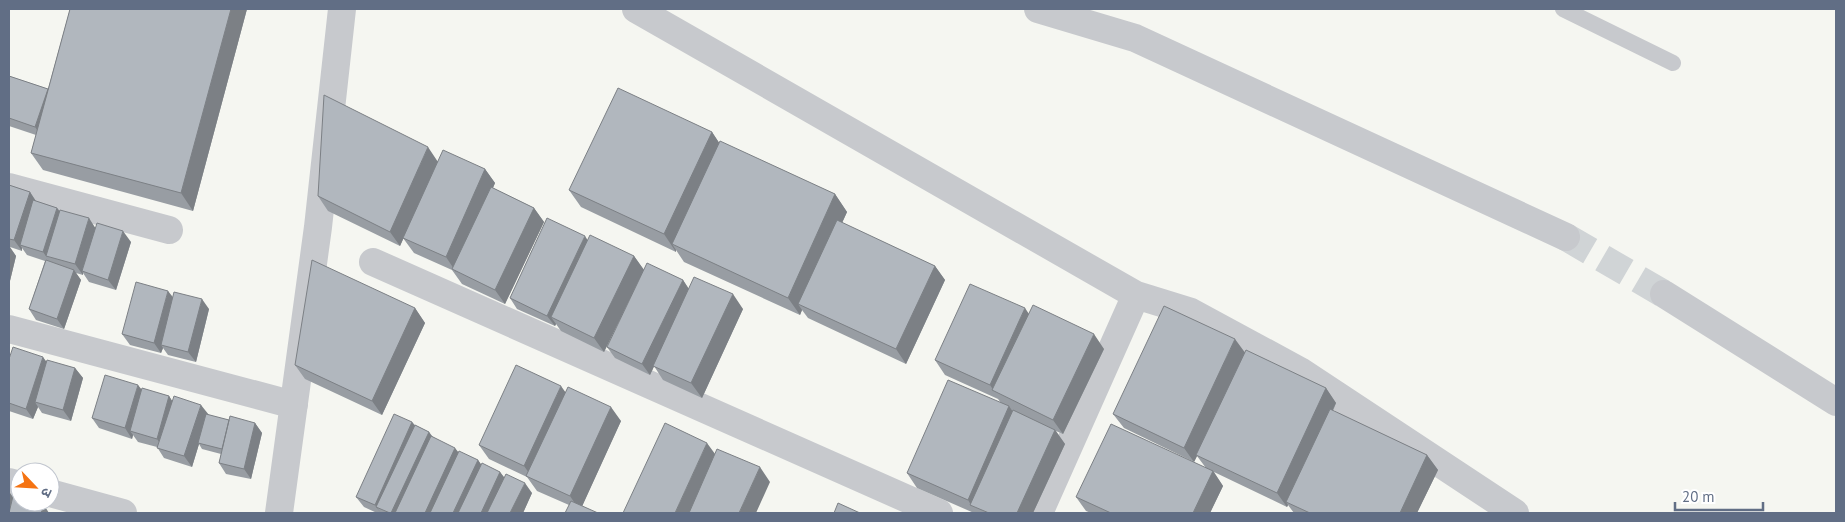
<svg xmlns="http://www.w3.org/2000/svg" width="1845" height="522" font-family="'PT Sans','Noto Sans Devanagari',sans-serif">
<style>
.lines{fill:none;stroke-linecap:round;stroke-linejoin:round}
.minor-tunnel{stroke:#d0d4d6;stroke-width:28;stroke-dasharray:28 14;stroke-linecap:butt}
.service{stroke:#c7c9cd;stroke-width:16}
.minor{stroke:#c7c9cd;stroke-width:28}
.wall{fill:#989da3}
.shaded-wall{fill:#7c8085}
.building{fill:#b1b7be;stroke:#7c8085}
</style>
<rect width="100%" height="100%" fill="#f5f6f1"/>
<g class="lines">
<!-- minor-tunnel -->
<path class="minor-tunnel" d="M1566,237L1664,294"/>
<!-- service -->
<path class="service" d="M1563,9L1673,63"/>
<!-- minor -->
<path class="minor" d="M636,9L1136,295L1191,312L1300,371L1515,513
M1038,9L1135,38L1566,237
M9,187L169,230
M373,262L939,513
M1664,294L1836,402
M9,329L294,405
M9,482L20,485
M50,493L123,513
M279,513L318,227L342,9
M1039,513L1136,295"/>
</g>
<!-- wall -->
<path class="wall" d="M70,9H247L193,211L43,170L31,153L36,135L9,126V76L48,89Z
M712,132L719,143L835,194L847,212L842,223L935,266L945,280L906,364L808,318L802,310L800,315L684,262L676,250V252L581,207L569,190Z
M438,161L485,169L495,183L493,188L534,208L544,222L505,304L462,284L452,270L414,253L403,238L408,228L400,246L328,211L318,196Z
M9,185L30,192L36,201L57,208L60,211L96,228L131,242L116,290L89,282L83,273V275L76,273L81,280L64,329L36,320L29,309L45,261L27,255L22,248V251L10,247L16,256L9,285Z
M588,240L634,256L644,270L604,352L561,331L556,324L555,326L517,309L510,298Z
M683,280L689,289L743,309L702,398L663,380L654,366L650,375L615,358L607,347Z
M173,297L209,309L196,362L168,355L163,348L161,353L130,345L122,334Z
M415,308L425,323L382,415L305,379L295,365Z
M1029,314L1104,349L1063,434L1056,431L1065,444L1033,513H974L917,488L907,473L1001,403L998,399L945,375L935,360Z
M1245,352L1326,388L1336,403L1333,411L1427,455L1438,470L1417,513H1294L1288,505L1287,507L1214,472L1223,486L1210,513H1091L1086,511L1076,497L1206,468L1197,456L1194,462L1124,428L1113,414Z
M9,354L10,356L46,361L75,368L83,378L71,421L42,413L38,407L33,419L9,411Z
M142,389L169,396L172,401L208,415L229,420L255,423L262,433L251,479L226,474L219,463L221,454L202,449L199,444L192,467L164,458L157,447L138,442L133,435L132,439L99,428L92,418Z
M565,392L621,421L582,506L569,505L537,491L527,477L489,459L479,445Z
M412,422L415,425L429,432L433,437L459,453L478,460L481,465L500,472L504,477L532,493L523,513H377L364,507L356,497Z"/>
<!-- shaded-wall -->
<path class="shaded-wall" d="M231,9H247L193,211L181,193Z
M48,89L43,138L35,127Z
M712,132L724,150L672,244L676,250V252L664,234Z
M428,147L438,162L400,246L390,232Z
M485,169L495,183L456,272L446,257Z
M30,192L37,203L20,245L22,248V251L14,240Z
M835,194L847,212L804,306L798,304L802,310L800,315L788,298Z
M57,208L65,219L46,256L51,263L43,252Z
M534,208L544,222L505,304L495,290Z
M89,218L96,229L82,271L83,273V275L75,264Z
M123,231L131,242L116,290L108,280Z
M585,236L592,247L551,317L556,324L555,326L547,316Z
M9,246L16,256L9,285Z
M634,256L644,270L604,352L594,338Z
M935,266L945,280L906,364L896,349Z
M74,270L81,280L64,329L57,319Z
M683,280L690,291L650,375L642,364Z
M168,291L176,301L161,345L163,348L161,353L154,343Z
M733,294L743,309L702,398L691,383Z
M202,299L209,309L196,362L188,352Z
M415,308L425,323L382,415L372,401Z
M1025,308L1035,323L994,391L990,385Z
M1094,334L1104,349L1063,434L1053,420Z
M1235,339L1246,354L1196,455L1197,456L1194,462L1184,448Z
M43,357L51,368L35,402L38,407L33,419L26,409Z
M75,368L83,378L71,421L63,410Z
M138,385L146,395L130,431L133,435L132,439L125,428Z
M561,386L571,400L534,480L524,466Z
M1326,388L1336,403L1289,503L1286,502L1288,505L1287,507L1277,493Z
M169,396L176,407L164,449L157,439Z
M201,405L209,415L198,443L199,444L192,467L184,456Z
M1009,406L1019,421L971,505L968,500Z
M611,407L621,421L580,511L570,496Z
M412,422L420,433L376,507L381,513L375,505Z
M255,423L262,433L251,479L244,469Z
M1055,430L1065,444L1033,513H1017Z
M429,432L436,443L404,513H391Z
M707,443L718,458L692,513H675Z
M455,448L463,458L437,513H425Z
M1427,455L1438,470L1417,513H1400Z
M478,460L486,471L465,513H453Z
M760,467L770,482L756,513H739Z
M1213,471L1223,486L1210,513H1193Z
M500,472L508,483L493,513H481Z
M525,483L532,493L523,513H510Z
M10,493L18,504L9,513V498Z
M44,505L49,513H41Z"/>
<!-- building -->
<path class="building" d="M70,9H231L181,193L31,153Z
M9,76L48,89L35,127L9,118Z
M618,88L712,132L664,234L569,190Z
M324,95L428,147L390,232L318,196Z
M720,141L835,194L788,298L672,244Z
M443,150L485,169L446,257L403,238Z
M9,185L30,192L14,240L9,239Z
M491,187L534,208L495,290L452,269Z
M33,200L57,208L43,252L20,245Z
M60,210L89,218L75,264L46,256Z
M547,218L585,236L547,316L510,298Z
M837,220L935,266L896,349L798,304Z
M97,223L123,231L108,280L82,271Z
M590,235L634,256L594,338L551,317Z
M46,260L74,270L57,319L29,309Z
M312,260L415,308L372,401L295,365Z
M647,263L683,280L642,364L607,347Z
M694,277L733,294L691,383L653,366Z
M136,282L168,291L154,343L122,334Z
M970,284L1025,308L990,385L935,360Z
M174,292L202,299L188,352L161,345Z
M1033,305L1094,334L1053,420L992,390Z
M1164,306L1235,339L1184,448L1113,414Z
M13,347L43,357L26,409L9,403V359Z
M1246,350L1326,388L1277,493L1196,455Z
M47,360L75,368L63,410L35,402Z
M516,365L561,386L524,466L479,445Z
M105,375L138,385L125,428L92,418Z
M948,380L1009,406L968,500L907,473Z
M568,387L611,407L570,496L526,476Z
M142,388L169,396L157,439L130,431Z
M174,396L201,405L184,456L157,448Z
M1330,409L1427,455L1400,513H1310L1286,502Z
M1013,410L1055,430L1017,513H989L970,505Z
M206,414L229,420L222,449L198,443Z
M394,414L412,422L375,505L356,497Z
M230,416L255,423L244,469L219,463Z
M665,423L707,443L675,513H623Z
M1111,424L1213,471L1193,513H1111L1076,497Z
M415,425L429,432L391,513H390L376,507Z
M431,436L455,448L425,513H395Z
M717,449L760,467L739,513H689Z
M459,451L478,460L453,513H430Z
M482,463L500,472L481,513H458Z
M506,474L525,483L510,513H487Z
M13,496L20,498V502H33L44,505L41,513H9Z
M571,501L598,513H565Z
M838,503L860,513H834Z"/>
<!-- border -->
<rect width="1845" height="522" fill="none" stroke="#616e85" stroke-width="20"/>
<!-- north arrow -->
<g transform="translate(35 487) rotate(115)"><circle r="24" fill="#ffffff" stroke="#c0c5ce"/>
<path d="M0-4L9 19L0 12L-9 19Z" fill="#f57312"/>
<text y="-8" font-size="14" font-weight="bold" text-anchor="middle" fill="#616e85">उ</text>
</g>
<!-- scale -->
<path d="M1675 502v8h88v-8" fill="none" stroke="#616e85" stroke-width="2.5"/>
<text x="1682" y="502" font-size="15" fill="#616e85" stroke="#ffffff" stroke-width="4" paint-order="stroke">20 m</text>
</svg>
